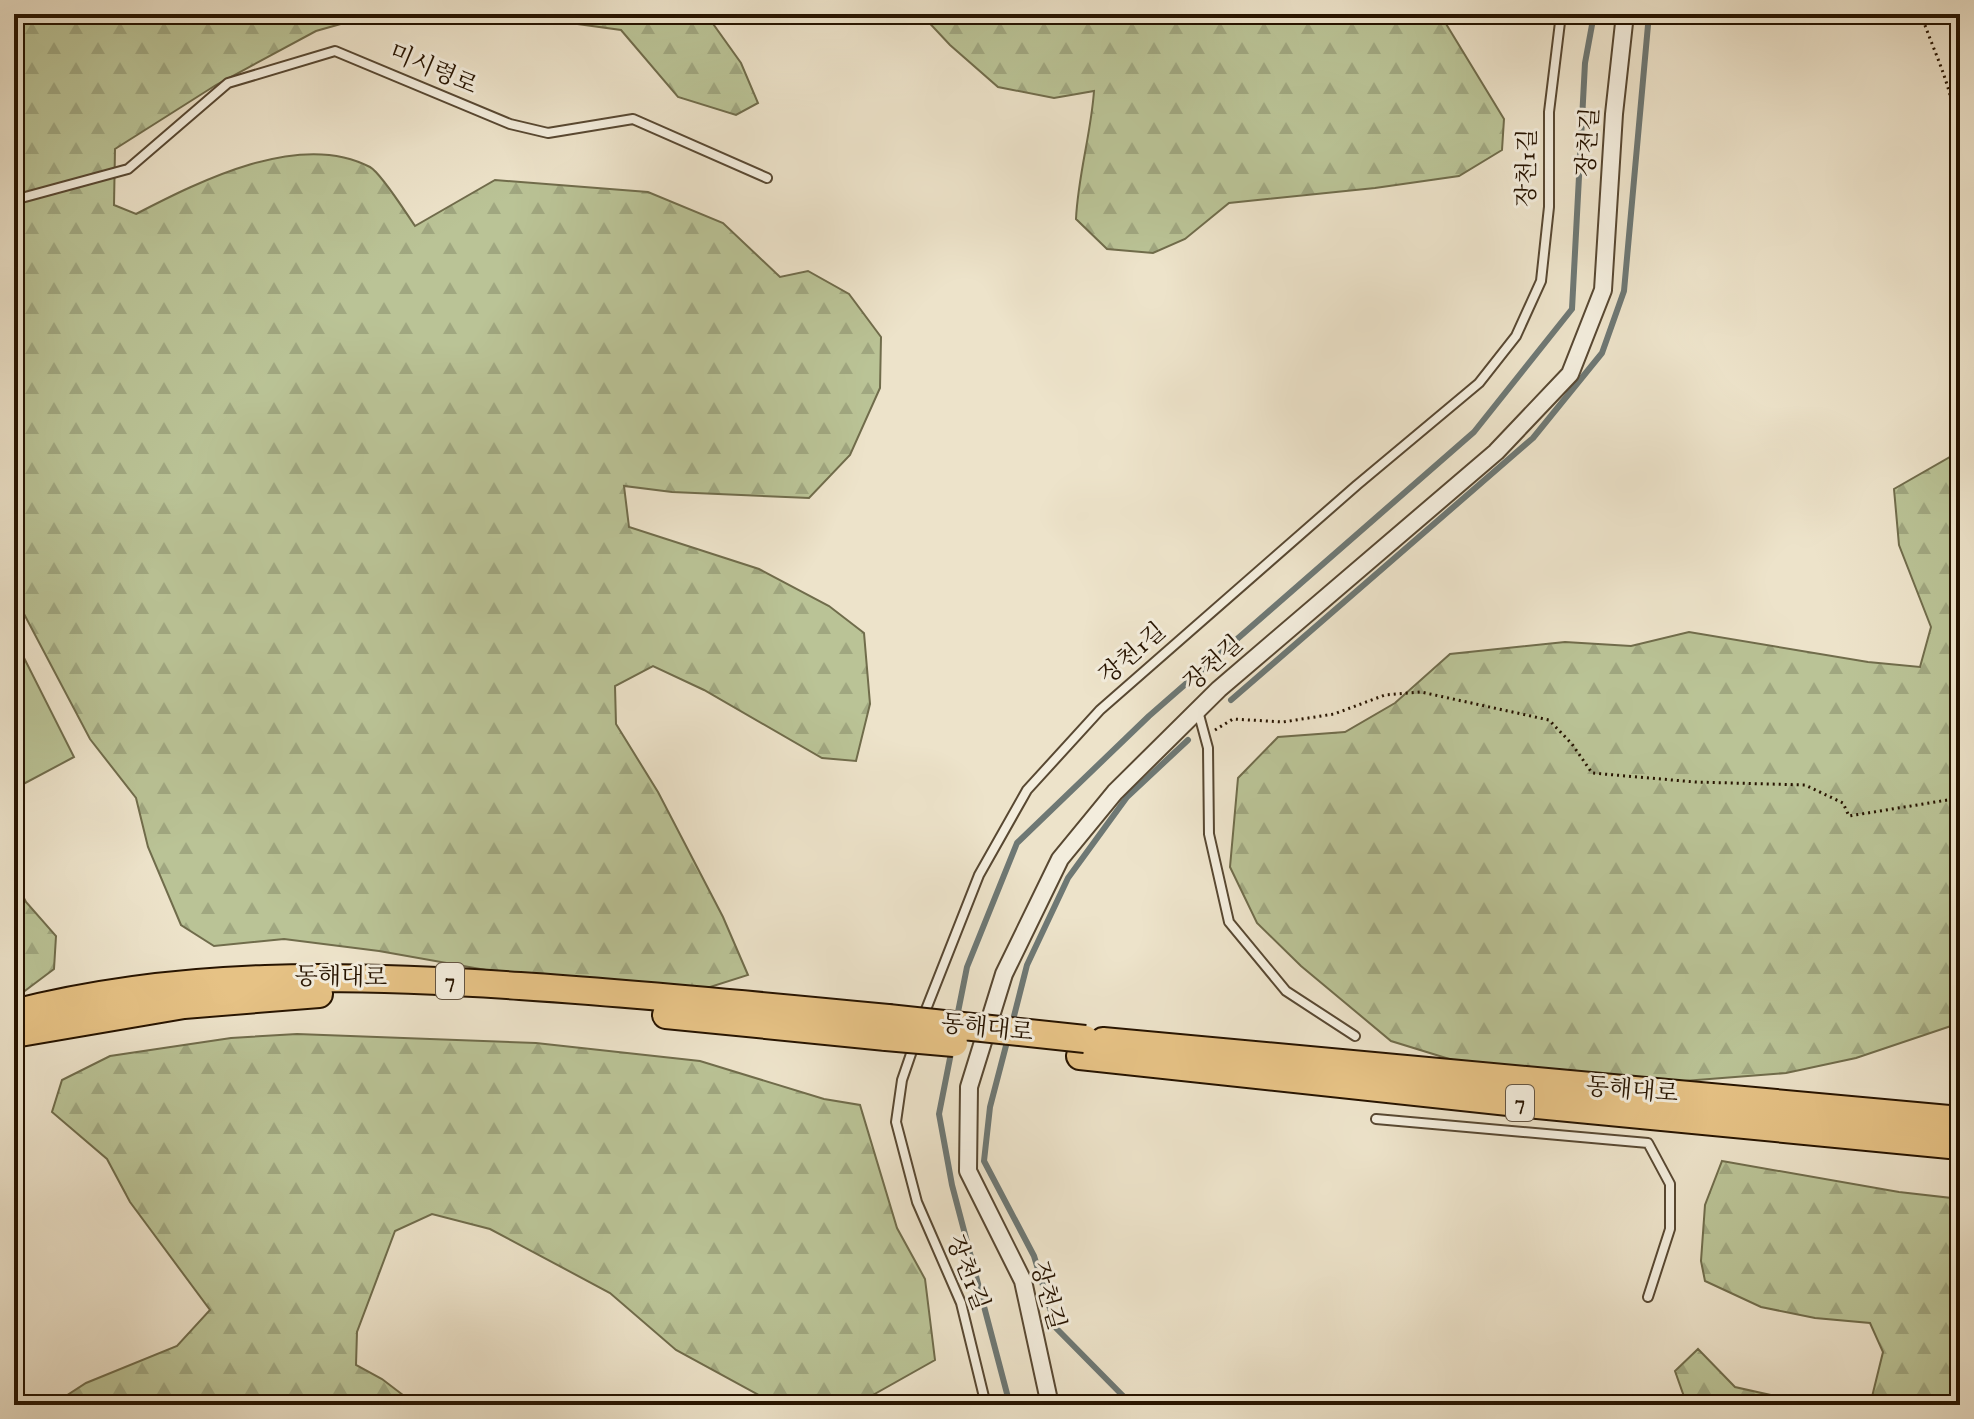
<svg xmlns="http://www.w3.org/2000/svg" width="1974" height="1419" font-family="'IM FELL English','Noto Serif KR',serif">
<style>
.forest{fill:url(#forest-firs);stroke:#706c4b;stroke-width:2}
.garden{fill:#bac396;stroke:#706c4b;stroke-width:2}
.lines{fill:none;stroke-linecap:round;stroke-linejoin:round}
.stream{stroke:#6e7874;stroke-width:6}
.lane-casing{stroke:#584832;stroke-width:12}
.street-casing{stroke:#584832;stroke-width:20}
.primary-casing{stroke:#271400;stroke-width:30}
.path{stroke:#271400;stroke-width:3;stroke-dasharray:2 4;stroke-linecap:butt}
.lane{stroke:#f3eddd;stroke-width:8}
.street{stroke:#f3eddd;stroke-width:16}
.primary{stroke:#e6c285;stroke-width:26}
.primary-bridge-casing{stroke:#271400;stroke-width:30;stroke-linecap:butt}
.primary-bridge{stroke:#e6c285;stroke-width:26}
.labels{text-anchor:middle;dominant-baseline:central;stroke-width:6;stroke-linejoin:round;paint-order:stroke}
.shield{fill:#f3eddd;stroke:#645542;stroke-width:2}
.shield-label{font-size:22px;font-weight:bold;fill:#271400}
.street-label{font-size:24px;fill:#271400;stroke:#f3eddd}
</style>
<defs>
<pattern id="forest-firs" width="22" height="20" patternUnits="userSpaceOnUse" patternTransform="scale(2)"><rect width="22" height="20" fill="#bac396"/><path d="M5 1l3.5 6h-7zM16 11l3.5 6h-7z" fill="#a0a780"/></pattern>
</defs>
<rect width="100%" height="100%" fill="#ede3ca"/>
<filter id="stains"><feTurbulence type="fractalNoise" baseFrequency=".0025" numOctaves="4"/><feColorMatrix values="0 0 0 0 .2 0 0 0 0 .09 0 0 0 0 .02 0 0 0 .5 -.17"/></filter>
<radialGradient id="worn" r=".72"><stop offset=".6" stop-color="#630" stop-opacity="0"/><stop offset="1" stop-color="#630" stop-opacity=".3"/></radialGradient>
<!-- forest -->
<path class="forest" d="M14,14H376L316,31L216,85L115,149L114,205L136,214C200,181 300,130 370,167C381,173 406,213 415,226L495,180L648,192L723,223L780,277L808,271L849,294L881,337L880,388L850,455L809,498L672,492L624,486L629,527L759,569L829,606L864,633L870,704L856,761L822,758L704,690L653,666L615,686L616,724L658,792L723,917L748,975L707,988L531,978L379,951L284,939L214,946L181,925L148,847L136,798L90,739L14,595Z
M504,14H706L741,63L758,103L736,115L678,97L621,30Z
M921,14H1440L1504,119L1502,150L1459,176L1375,188L1229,203L1185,239L1153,253L1107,249L1076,219C1078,175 1091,134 1094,91L1054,98L998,87L950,45Z
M1957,453L1960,455V1023L1856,1058L1786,1073L1671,1082L1459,1062L1391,1041L1301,966L1257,923L1230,867L1238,778L1278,737L1345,732L1395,703L1450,654L1565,642L1631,646L1689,632L1868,662L1920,667L1931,627L1899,545L1894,489Z
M14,879L26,902L56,936L54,969L14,999Z
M297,1034L536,1043L700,1061L824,1099L860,1105L897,1228L925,1279L935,1360L855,1405H777L676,1350L610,1293L490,1229L432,1214L395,1231L357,1332L356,1365L382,1379L416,1405H52L86,1383L177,1346L210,1310L130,1202L107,1159L52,1112L62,1080L110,1056L231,1038Z
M1722,1161L1899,1192L1960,1199V1405H1870L1883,1352L1870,1323L1815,1318L1761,1307L1705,1281L1701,1261L1705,1205Z
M1698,1349L1735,1387L1815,1405H1687L1675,1371Z"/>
<!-- garden -->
<path class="garden" d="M14,638L74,757L14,789Z"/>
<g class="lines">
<!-- stream -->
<path class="stream" d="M1231,700L1533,438L1602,353L1624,291L1649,14
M957,1017L967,967L1017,843L1149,716L1474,432L1572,309L1585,63L1594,14
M1012,1024L1027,965L1068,878L1127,797L1188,740
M1008,1038L990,1107L984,1161L1034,1256L1056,1328L1132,1405
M952,1048L939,1114L952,1185L1010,1405"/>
<!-- lane casing -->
<g class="lane-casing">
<path id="lane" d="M14,200L128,169L228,83L335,51L510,124L548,133L633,119L767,178
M1198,711L1208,748L1209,834L1229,922L1286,991L1355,1036
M923,1017L979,875L1027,790L1100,710L1357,485L1479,383L1516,336L1541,281L1549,207V112L1561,14
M914,1045L902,1080L896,1122L917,1202L961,1303L986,1405
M1376,1119L1648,1143L1670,1184V1229L1648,1297"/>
</g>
<!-- street casing -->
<g class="street-casing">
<path id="street" d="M1050,1405L1023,1281L968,1171L969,1087L1004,974L1060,859L1115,792L1219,689L1496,452L1570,374L1603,290L1614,114L1625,14"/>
</g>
<!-- primary casing -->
<g class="primary-casing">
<path id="primary" d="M14,1013C182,970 348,974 520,986C642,994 765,1006 888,1018
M666,1015L886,1037
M14,1034L184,1005L319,994
M1103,1041L1960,1120
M1080,1056L1527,1104L1960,1146"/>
</g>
<!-- path -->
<path class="path" d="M1921,14C1932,47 1949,80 1954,114C1959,157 1950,202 1960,244
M1215,730L1233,719L1283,722L1334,714L1385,695L1421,692L1549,720L1572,744L1592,773L1695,782L1805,785L1843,803L1849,816L1960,798
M999,1405L1030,1397"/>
<!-- lane -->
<use href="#lane" class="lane"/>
<!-- street -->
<use href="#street" class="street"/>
<!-- primary -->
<use href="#primary" class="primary"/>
<!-- primary-bridge casing -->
<g class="primary-bridge-casing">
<path id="primary-bridge" d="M888,1018L1085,1039
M886,1037L954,1043"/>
</g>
<!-- primary-bridge -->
<use href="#primary-bridge" class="primary-bridge"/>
</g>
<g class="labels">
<!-- shield labels -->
<g class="shield">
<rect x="436" y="963" width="28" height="36" rx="6"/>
<rect x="1506" y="1085" width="28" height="36" rx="6"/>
</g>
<g class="shield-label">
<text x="450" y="981">7</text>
<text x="1520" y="1103">7</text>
</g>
<!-- street labels -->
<g class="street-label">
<text transform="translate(433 70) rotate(23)">미시령로</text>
<text transform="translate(1589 142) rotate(-86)">장천길</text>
<text transform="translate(1528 168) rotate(-89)">장천1길</text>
<text transform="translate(1133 654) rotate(-41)">장천1길</text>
<text transform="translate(1214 664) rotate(-42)">장천길</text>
<text transform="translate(341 978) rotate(1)">동해대로</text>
<text transform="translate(987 1029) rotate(6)">동해대로</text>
<text transform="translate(1632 1091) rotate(5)">동해대로</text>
<text transform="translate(967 1273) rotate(69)">장천1길</text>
<text transform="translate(1047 1296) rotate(74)">장천길</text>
</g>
</g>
<!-- margin -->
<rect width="1974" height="1419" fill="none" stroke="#ede3ca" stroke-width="48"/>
<rect x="16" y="16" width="1942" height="1387" fill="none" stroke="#271400" stroke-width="4"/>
<rect x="24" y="24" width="1926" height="1371" fill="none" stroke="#271400" stroke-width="2"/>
<rect width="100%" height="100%" filter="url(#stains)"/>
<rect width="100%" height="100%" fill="url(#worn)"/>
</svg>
